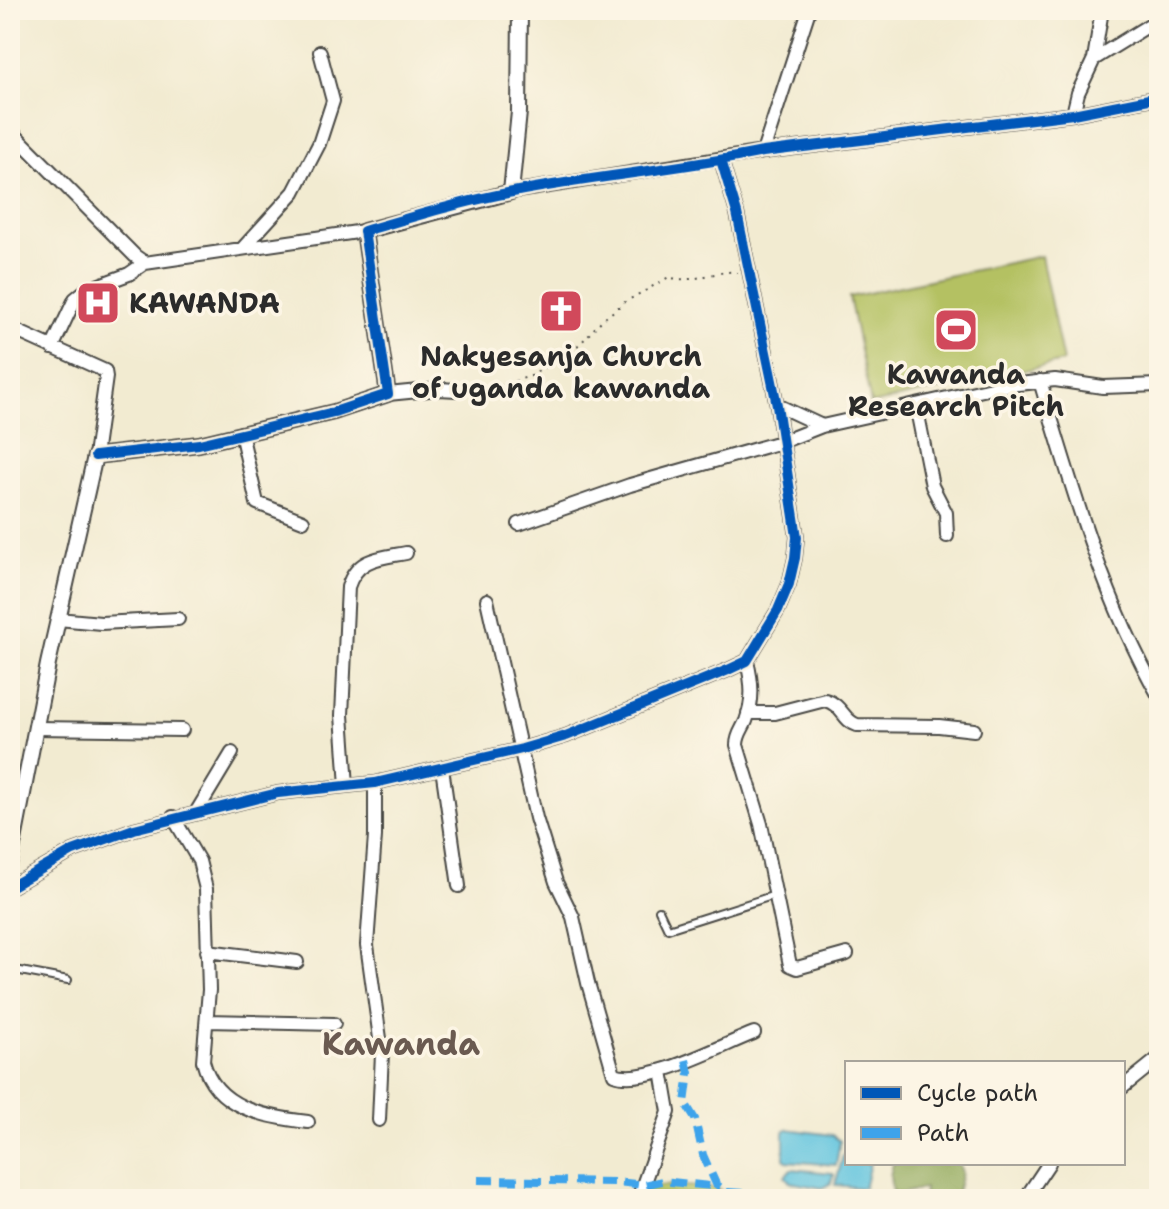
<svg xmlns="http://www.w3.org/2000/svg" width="1169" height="1209" font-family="'Shantell Sans',sans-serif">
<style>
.green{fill:#b4c162;stroke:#707646;stroke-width:2}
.forest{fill:#8fa758;stroke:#5d6942;stroke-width:2}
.water{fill:#61c4df;stroke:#467885;stroke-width:2}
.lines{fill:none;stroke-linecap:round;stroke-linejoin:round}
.service-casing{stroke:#494844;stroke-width:10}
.minor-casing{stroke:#494844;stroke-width:16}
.tertiary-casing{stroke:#494844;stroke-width:18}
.path{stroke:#494844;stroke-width:2;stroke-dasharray:2 6;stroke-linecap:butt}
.service{stroke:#fff;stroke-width:6}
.minor{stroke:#fff;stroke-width:12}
.tertiary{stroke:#fff;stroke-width:14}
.quiet{stroke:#3ea3eb;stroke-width:8;stroke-dasharray:16 8;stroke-linecap:butt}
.cycleway-casing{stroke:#fcf5e5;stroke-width:15}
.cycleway{stroke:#0057b8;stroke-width:10}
.labels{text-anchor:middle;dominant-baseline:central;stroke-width:7;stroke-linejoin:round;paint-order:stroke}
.poi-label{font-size:28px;font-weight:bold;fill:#2b2b2b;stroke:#fcf5e5}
.quarter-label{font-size:32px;font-weight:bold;fill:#6a5a51;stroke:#fcf5e5}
</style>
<rect width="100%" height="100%" fill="#fcf5e5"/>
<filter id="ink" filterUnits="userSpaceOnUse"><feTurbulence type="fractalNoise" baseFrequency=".0125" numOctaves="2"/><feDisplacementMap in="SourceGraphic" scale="16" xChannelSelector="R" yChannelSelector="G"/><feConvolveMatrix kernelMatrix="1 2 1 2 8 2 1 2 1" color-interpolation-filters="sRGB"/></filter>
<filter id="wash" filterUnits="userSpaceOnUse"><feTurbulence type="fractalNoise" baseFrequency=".006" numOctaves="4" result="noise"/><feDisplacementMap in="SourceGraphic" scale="32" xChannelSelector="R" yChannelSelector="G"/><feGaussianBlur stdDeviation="1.8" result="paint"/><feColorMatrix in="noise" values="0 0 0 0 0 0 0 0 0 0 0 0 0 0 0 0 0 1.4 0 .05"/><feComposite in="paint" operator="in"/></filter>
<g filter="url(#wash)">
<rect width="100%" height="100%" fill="#f2ebd1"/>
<!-- green -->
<path class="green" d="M1041,256L1063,362L871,404L849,297Z
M671,1185L718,1188L725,1194L746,1199H642L646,1187Z"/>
<!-- forest -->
<path class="forest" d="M893,1163H959L962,1173L957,1192L946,1199H923L924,1188L899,1194L892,1192L890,1176Z"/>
<!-- water -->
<path class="water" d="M787,1129L832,1135L840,1141L836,1165L787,1161L784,1159V1132Z
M846,1146L847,1163H870L864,1188L835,1185Z
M791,1169L832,1173L834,1175L831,1183L822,1188L790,1182L785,1176Z"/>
</g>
<g filter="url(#ink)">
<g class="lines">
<!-- service casing -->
<g class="service-casing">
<path id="service" d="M659,910L668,929L775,895
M10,969L68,980"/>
</g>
<!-- minor casing -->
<g class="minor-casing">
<path id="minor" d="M1094,59L1159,19
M1073,114L1078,93L1094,59L1102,10
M10,130L135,256L145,263L364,231
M763,152L809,10
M511,192L763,152L1073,114L1159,97
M243,248L294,192L319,144L333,101L320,52
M10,328L105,371L106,377L95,456
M52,348L75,299L86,290L129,274L145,263
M1040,381C1072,488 1103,598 1159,696
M388,394L439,389L457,390
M777,405L822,426
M916,405L932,486L946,513L947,536
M241,433L257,503L303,521
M519,524L630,485L784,441L822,426L1001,386L1055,380L1103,387L1159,385
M487,600L536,818L556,882L573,917L588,983L614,1074C647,1086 720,1046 754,1033
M58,619L101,623L178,619
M747,661C752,682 754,700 746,721C742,730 737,735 737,745L761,824L790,965L797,968L847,954
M748,713H775L825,700C843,705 842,720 857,725L939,726L974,730
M36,728L182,730
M442,768L459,886
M375,783V836L367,945L382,1053L379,1120
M347,786L342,715L348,587C357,558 379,558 406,553
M197,811L232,753
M173,817L199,861L206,889L209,990L203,1061C215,1109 266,1117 308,1122
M10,887L73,851L134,829L278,793L375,783L522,749L566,736L728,670L747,661L778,610L789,584L795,558L797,537L777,405L737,213L721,160
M207,951L297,962
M207,1021L334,1024
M1123,1087L1159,1058
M638,1199L669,1112L662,1071
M1025,1199L1049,1163"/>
</g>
<!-- tertiary casing -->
<g class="tertiary-casing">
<path id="tertiary" d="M10,861L48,664L95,456L199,444L334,412L388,394L364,231L511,192L519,112L520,10"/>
</g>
<!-- path -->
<path class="path" d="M468,390L489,389L531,376L580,344L601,321L625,302L669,277C692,285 713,270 737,272"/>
<!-- service -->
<use href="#service" class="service"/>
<!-- minor -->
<use href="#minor" class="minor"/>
<!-- tertiary -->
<use href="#tertiary" class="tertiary"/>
<!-- quiet -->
<path class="quiet" d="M686,1060L689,1073L685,1103L695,1119L703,1155L716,1184L727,1192L742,1193L750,1199
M478,1180L618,1182L644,1185L662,1181L720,1187"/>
<!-- cycleway casing -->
<g class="cycleway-casing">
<path id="cycleway" d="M95,456L199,444L334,412L388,394L364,231C413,217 463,201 513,192C596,176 680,169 763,152L1073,114L1159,97
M10,887L73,851L134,829L278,793L375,783L522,749L566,736L728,670L747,661L778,610L789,584L795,558L797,537L777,405L737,213L721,160"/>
</g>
<!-- cycleway -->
<use href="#cycleway" class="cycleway"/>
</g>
</g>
<!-- icons -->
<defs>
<g id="hospital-square" transform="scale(2.3)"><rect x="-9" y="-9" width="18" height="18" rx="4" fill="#d1495b" stroke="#fcf5e5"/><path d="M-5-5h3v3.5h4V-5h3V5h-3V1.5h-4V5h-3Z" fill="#fff"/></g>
<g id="church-square" transform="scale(2.3)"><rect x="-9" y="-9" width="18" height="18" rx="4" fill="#d1495b" stroke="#fcf5e5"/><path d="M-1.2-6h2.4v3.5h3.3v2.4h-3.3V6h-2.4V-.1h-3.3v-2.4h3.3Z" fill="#fff"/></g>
<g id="stadium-square" transform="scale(2.3)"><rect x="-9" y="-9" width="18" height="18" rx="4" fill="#d1495b" stroke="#fcf5e5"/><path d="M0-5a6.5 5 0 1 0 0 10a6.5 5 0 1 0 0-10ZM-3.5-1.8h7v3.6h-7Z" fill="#fff"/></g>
</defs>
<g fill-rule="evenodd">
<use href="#hospital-square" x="98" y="303"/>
<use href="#church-square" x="561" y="311"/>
<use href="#stadium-square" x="956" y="330"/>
</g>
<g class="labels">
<!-- poi labels -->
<g class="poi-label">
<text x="129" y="303" text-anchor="start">KAWANDA</text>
<text x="561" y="356">Nakyesanja Church<tspan x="561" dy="32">of uganda kawanda</tspan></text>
<text x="956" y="374">Kawanda<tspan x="956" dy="32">Research Pitch</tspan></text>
</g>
<!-- quarter labels -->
<g class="quarter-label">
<text x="401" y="1043">Kawanda</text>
</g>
</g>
<!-- margin -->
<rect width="1169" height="1209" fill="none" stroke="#fcf5e5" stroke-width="40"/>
<!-- legend -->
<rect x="845" y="1061" width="280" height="104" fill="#fcf5e5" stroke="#a8a49b" stroke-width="2"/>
<rect x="861" y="1087" width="40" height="12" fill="#0057b8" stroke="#a8a49b" stroke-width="2"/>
<text x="917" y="1101" font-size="24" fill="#2b2b2b">Cycle path</text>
<rect x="861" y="1127" width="40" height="12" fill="#3ea3eb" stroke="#a8a49b" stroke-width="2"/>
<text x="917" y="1141" font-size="24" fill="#2b2b2b">Path</text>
</svg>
